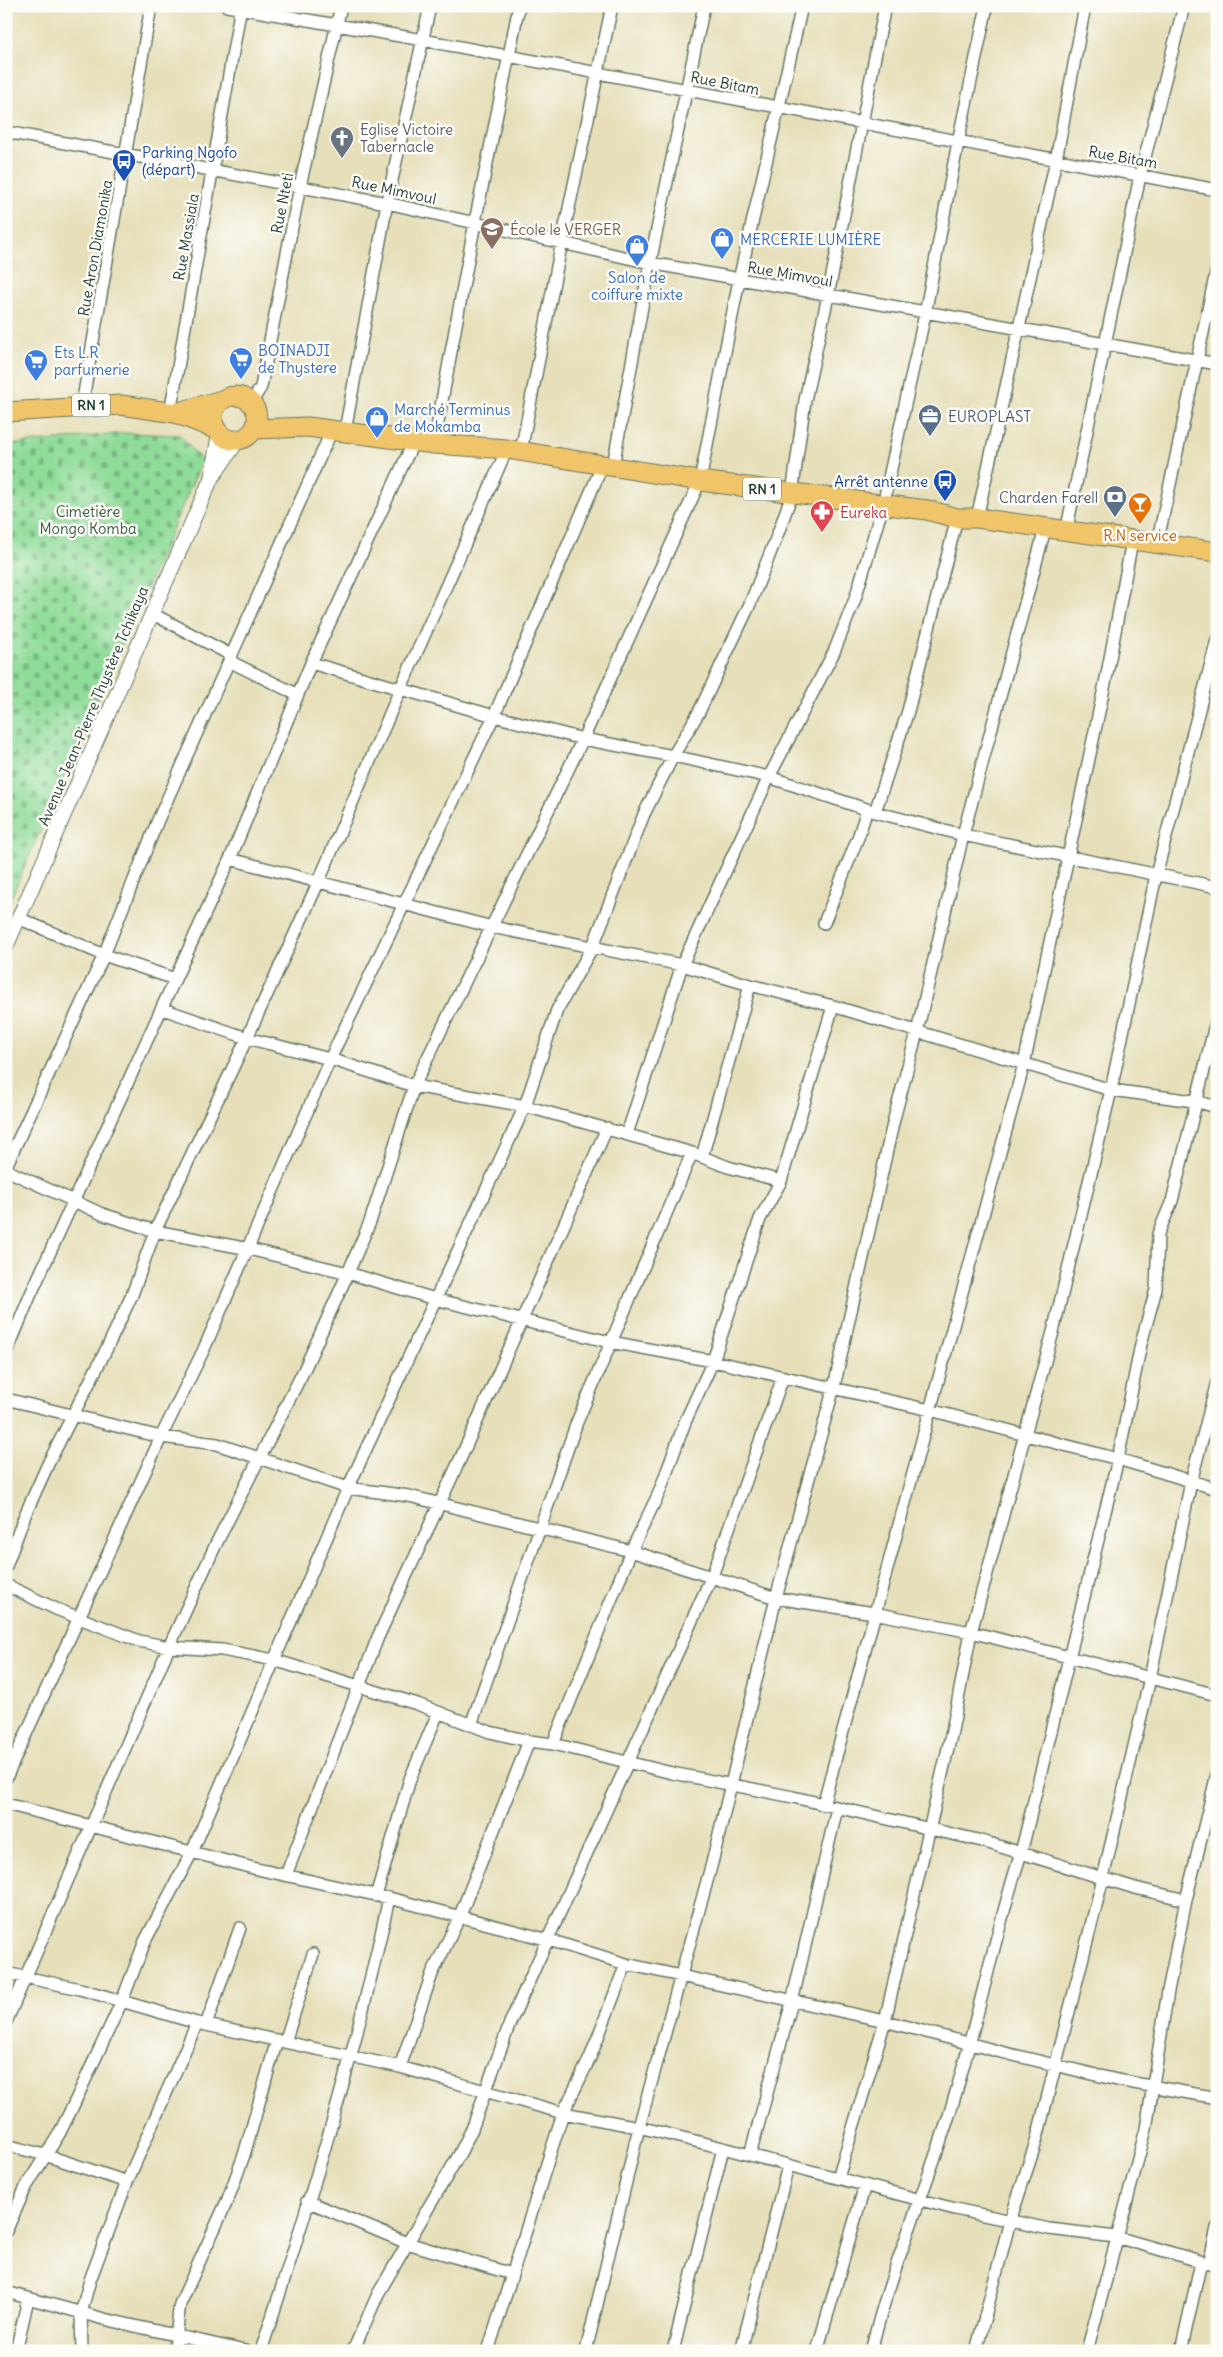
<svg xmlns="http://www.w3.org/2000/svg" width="1223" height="2357" font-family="Delius,sans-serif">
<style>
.cemetery{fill:url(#cemetery-stones);stroke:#578c66}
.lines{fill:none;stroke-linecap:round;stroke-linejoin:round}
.minor-casing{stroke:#657663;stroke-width:14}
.tertiary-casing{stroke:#657663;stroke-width:16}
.trunk-casing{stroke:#657663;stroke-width:21}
.minor{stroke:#fff;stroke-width:11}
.tertiary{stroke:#fff;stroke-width:14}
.trunk{stroke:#f0c469;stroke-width:19}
.labels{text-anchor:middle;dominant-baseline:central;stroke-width:5;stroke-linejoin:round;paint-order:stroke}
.shield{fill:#fdfcf7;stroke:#62766e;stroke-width:1}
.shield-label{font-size:14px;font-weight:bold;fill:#1f3d34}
.street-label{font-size:15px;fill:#1f3d34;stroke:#fdfcf7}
.worship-label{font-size:15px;fill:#5b616d;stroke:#fdfcf7;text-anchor:start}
.transit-label{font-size:15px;fill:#164399;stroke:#fdfcf7;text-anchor:start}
.education-label{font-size:15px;fill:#785e54;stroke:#fdfcf7;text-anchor:start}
.shop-label{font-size:15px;fill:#366cbe;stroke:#fdfcf7;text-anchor:start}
.service-label{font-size:15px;fill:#4e5e75;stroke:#fdfcf7;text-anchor:start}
.park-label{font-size:15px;fill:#355d48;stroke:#fdfcf7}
.health-label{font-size:15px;fill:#be3a42;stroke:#fdfcf7;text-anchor:start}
.food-label{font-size:15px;fill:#c56008;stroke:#fdfcf7}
</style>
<defs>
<pattern id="cemetery-stones" width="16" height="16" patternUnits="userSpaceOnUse" patternTransform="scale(1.25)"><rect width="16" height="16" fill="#8fdc99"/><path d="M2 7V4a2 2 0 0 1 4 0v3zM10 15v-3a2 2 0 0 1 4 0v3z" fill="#74b47e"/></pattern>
</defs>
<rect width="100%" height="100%" fill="#fdfcf7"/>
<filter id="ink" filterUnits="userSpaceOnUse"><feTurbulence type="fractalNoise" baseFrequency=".02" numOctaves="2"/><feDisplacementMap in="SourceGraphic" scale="10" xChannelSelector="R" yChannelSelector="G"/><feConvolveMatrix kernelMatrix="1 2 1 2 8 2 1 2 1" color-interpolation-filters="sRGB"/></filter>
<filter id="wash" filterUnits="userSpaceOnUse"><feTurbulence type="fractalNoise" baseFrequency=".0096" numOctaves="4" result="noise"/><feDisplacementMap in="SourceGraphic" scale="20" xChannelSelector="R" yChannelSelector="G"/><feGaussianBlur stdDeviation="1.12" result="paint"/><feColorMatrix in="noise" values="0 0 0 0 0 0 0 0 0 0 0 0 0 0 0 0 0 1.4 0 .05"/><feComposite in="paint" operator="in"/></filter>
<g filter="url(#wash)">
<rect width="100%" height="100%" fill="#e6dfba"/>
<!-- cemetery -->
<path class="cemetery" d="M124,433L180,435L202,461L6,909V445Z"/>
</g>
<g filter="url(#ink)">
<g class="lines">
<!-- minor casing -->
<g class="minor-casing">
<path id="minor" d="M227,6L423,40L1217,190
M6,132L387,203L650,263L1217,364
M251,403L261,387L300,186L341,6
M82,405L151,6
M170,413L241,6
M345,431L387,203L430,6
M434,444L475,222L519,6
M521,451L562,241L612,6
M613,466L650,263L704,6
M977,518L1056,160L1085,6
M1066,532L1140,176L1184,6
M1157,544L1217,268
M151,613L231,655
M229,661L298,695
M311,663L494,716L583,739L673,756L769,777L875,812L963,835L1217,887
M875,812L908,711L957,518
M230,859L311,663L414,441
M18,918L104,955L175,979L230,859L492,927L682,965L750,985L833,1006L1111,1090L1194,1101L1217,1107
M824,923L859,835L867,809
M163,1009L247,1038L330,1059L414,1086L525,1106L692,1153L728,1167L781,1181
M627,1134L682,965L769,777L834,652L855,599L883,505L925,314L958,142L987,6
M702,1157L750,985
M6,1166L104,955L158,820L332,430
M6,1170L102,1214L155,1231L249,1249L348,1273L435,1299L610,1342L713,1361L930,1410L1118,1459L1217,1489
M6,1354L30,1296L175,979
M6,1399L161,1437L217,1444L348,1488L409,1496L631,1551L776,1598L874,1613L971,1632L1217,1695
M6,1566L25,1515L48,1464L107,1348L132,1295L155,1231L247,1038L319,881L400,690L507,449
M6,1585L56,1609L139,1641L169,1647L222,1650L274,1660L417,1704L490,1732L529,1741L553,1744L672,1773L793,1797L982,1841L1135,1888L1186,1900
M471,1725L577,1422L692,1153
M553,1744L631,1551L659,1493L685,1422L713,1361L760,1219L781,1181L833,1006
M6,1778L161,1437L204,1349L330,1059L494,716L603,464
M6,1804L257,1869L389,1898L549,1940L626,1964L885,2021L1001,2052L1117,2080L1217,2098
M823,1805L1024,1064L1107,674L1132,541
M286,1875L378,1637L463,1453L607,1128
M376,1896L410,1779L438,1713
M6,1973L80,1989L197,2023L400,2067L563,2113L639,2127L723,2148L955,2209L1049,2229L1116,2237L1217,2266
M6,2022L169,1647L216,1544L304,1370L348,1273L370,1222L414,1086L583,739L700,481L739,280L802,6
M206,2025L240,1928
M285,2042L313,1954
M400,2067L432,1974L459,1918L529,1741
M6,2145L45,2155L127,2182
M750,2155L792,2002L837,1808
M838,2178L885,2021L952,1731L971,1632L1053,1332L1111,1090L1156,875L1217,640
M307,2201L407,2243L512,2274
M6,2231L26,2187L59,2134L73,2106L122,2001L145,1941L192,1852L348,1488L525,1106L557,1010L593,946L644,814L673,756L699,712L750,604L777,536L792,494L805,400L828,296L885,6
M1209,2264L1217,2228
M6,2292L104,2319L245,2351
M16,2351L28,2299
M82,2351L81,2313L90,2280L127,2182L197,2023
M174,2351C178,2335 177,2320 180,2304L228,2199L244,2155L277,2040
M261,2351C310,2202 356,2052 389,1898
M353,2351L378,2294L459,2155L472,2129L510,2023L712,1576L783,1377
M488,2351L563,2113L590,2058L626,1964
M586,2351L639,2127L712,1863L776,1598L834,1387L894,1119L917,1032L963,835L1045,529
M673,2351L723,2148
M741,2351L788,2166
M817,2351L865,2185
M871,2351C891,2268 926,2190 951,2109C977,2024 994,1937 1021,1853L1118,1459L1141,1344L1156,1289L1158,1234L1172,1201L1217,1017
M976,2351L1010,2221L1036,2142L1103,1878L1150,1678L1191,1482L1217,1382
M1087,2351L1146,2129L1168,1991L1186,1900L1217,1774
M1181,2351L1201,2262"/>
</g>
<!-- tertiary casing -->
<g class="tertiary-casing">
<path id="tertiary" d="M214,475L238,440
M6,947L211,479L219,434"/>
</g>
<!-- trunk casing -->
<g class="trunk-casing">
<path id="trunk" d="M213 418a22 22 0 1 1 44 0a22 22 0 1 1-44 0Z
M6,412L121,405L175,413L215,429
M175,413L222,400
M254,429L308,427L434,444L507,449L700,481L927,510L957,518H977L1217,552"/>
</g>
<!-- minor -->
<use href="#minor" class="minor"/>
<!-- tertiary -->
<use href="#tertiary" class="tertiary"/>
<!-- trunk -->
<use href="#trunk" class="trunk"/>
</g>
</g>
<!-- icons -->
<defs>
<g id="church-pin" transform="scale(1.25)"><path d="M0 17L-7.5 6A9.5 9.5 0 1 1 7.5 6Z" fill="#6b7280" stroke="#fdfcf7"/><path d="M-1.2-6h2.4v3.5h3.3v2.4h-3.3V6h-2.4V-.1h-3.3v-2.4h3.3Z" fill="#fff"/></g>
<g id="bus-pin" transform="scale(1.25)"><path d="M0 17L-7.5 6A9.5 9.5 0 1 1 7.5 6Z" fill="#1a4fb4" stroke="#fdfcf7"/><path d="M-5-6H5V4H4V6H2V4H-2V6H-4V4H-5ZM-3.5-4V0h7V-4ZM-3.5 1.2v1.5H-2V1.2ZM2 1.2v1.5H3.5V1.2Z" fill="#fff"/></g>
<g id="school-pin" transform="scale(1.25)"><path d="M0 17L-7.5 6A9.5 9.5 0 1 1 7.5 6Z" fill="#8d6e63" stroke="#fdfcf7"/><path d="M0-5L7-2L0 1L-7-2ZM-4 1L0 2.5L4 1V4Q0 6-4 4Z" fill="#fff"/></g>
<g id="shop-pin" transform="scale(1.25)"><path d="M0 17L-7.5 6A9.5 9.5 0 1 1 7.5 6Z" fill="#3f7fe0" stroke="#fdfcf7"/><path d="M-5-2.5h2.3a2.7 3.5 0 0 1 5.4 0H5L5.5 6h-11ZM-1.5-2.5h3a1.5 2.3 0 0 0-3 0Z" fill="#fff"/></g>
<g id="supermarket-pin" transform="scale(1.25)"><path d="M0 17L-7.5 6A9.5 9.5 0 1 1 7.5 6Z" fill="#3f7fe0" stroke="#fdfcf7"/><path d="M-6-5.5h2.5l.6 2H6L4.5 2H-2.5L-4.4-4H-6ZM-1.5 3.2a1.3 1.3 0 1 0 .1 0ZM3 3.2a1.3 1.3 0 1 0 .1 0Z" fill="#fff"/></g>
<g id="office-pin" transform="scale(1.25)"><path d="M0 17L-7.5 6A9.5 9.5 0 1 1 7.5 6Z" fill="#5c6f8a" stroke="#fdfcf7"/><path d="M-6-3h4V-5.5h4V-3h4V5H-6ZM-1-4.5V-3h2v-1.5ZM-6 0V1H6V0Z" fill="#fff"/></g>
<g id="bank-pin" transform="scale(1.25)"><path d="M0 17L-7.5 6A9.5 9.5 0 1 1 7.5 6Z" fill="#5c6f8a" stroke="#fdfcf7"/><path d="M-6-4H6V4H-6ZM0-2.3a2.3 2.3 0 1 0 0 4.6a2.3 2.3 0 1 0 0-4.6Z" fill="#fff"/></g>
<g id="bar-pin" transform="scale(1.25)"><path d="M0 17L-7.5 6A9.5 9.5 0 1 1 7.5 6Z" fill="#e8710a" stroke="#fdfcf7"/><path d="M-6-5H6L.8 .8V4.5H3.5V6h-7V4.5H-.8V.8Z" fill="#fff"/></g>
<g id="pharmacy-pin" transform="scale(1.25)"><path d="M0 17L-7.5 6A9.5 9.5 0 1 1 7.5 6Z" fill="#e0444e" stroke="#fdfcf7"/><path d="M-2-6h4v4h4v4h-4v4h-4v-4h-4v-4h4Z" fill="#fff"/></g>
</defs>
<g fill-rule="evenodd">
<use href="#church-pin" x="342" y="138"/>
<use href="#bus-pin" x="124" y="161"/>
<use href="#school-pin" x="492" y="229"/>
<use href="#shop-pin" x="722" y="239"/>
<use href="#shop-pin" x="637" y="246"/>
<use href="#supermarket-pin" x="241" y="359"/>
<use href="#supermarket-pin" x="36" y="361"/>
<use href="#office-pin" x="930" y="416"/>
<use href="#shop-pin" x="377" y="418"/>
<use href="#bus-pin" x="945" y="481"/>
<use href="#bank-pin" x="1115" y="497"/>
<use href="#bar-pin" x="1140" y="504"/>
<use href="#pharmacy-pin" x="822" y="512"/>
</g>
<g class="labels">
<!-- shield labels -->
<g class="shield">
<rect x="72" y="393.5" width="38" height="23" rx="4"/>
<rect x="743" y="477.5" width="38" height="23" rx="4"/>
</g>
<g class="shield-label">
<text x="91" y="405">RN 1</text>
<text x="762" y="489">RN 1</text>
</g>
<!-- street labels -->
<g class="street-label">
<text transform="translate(725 83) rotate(11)">Rue Bitam</text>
<text transform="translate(1123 157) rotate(10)">Rue Bitam</text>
<text transform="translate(394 190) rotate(12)">Rue Mimvoul</text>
<text transform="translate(282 203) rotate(-79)">Rue Nteti</text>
<text transform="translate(186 237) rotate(-80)">Rue Massiala</text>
<text transform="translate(95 248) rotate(-80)">Rue Aron Diamonika</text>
<text transform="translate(790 274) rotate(10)">Rue Mimvoul</text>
<text transform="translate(93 706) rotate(-67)">Avenue Jean-Pierre Thystère Tchikaya</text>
</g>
<!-- worship labels -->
<g class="worship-label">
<text x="360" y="129">Eglise Victoire<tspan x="360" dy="17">Tabernacle</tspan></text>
</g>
<!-- transit labels -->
<g class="transit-label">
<text x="142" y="152">Parking Ngofo<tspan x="142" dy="17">(départ)</tspan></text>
<text x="928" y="481" text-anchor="end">Arrêt antenne</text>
</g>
<!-- education labels -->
<g class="education-label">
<text x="510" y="229">École le VERGER</text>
</g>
<!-- shop labels -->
<g class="shop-label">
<text x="740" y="239">MERCERIE LUMIÈRE</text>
<text x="637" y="277" text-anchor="middle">Salon de<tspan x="637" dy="17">coiffure mixte</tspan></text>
<text x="258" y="350">BOINADJI<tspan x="258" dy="17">de Thystere</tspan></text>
<text x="54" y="352">Ets L.R<tspan x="54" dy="17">parfumerie</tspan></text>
<text x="394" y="409">Marché Terminus<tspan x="394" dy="17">de Mokamba</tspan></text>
</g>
<!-- service labels -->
<g class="service-label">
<text x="948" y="416">EUROPLAST</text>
<text x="1098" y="497" text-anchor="end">Charden Farell</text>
</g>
<!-- park labels -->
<g class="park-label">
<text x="88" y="511">Cimetière<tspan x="88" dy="17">Mongo Komba</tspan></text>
</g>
<!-- health labels -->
<g class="health-label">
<text x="840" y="512">Eureka</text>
</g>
<!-- food labels -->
<g class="food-label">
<text x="1140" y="535">R.N service</text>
</g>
</g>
<!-- margin -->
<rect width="1223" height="2357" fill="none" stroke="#fdfcf7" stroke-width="25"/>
</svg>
